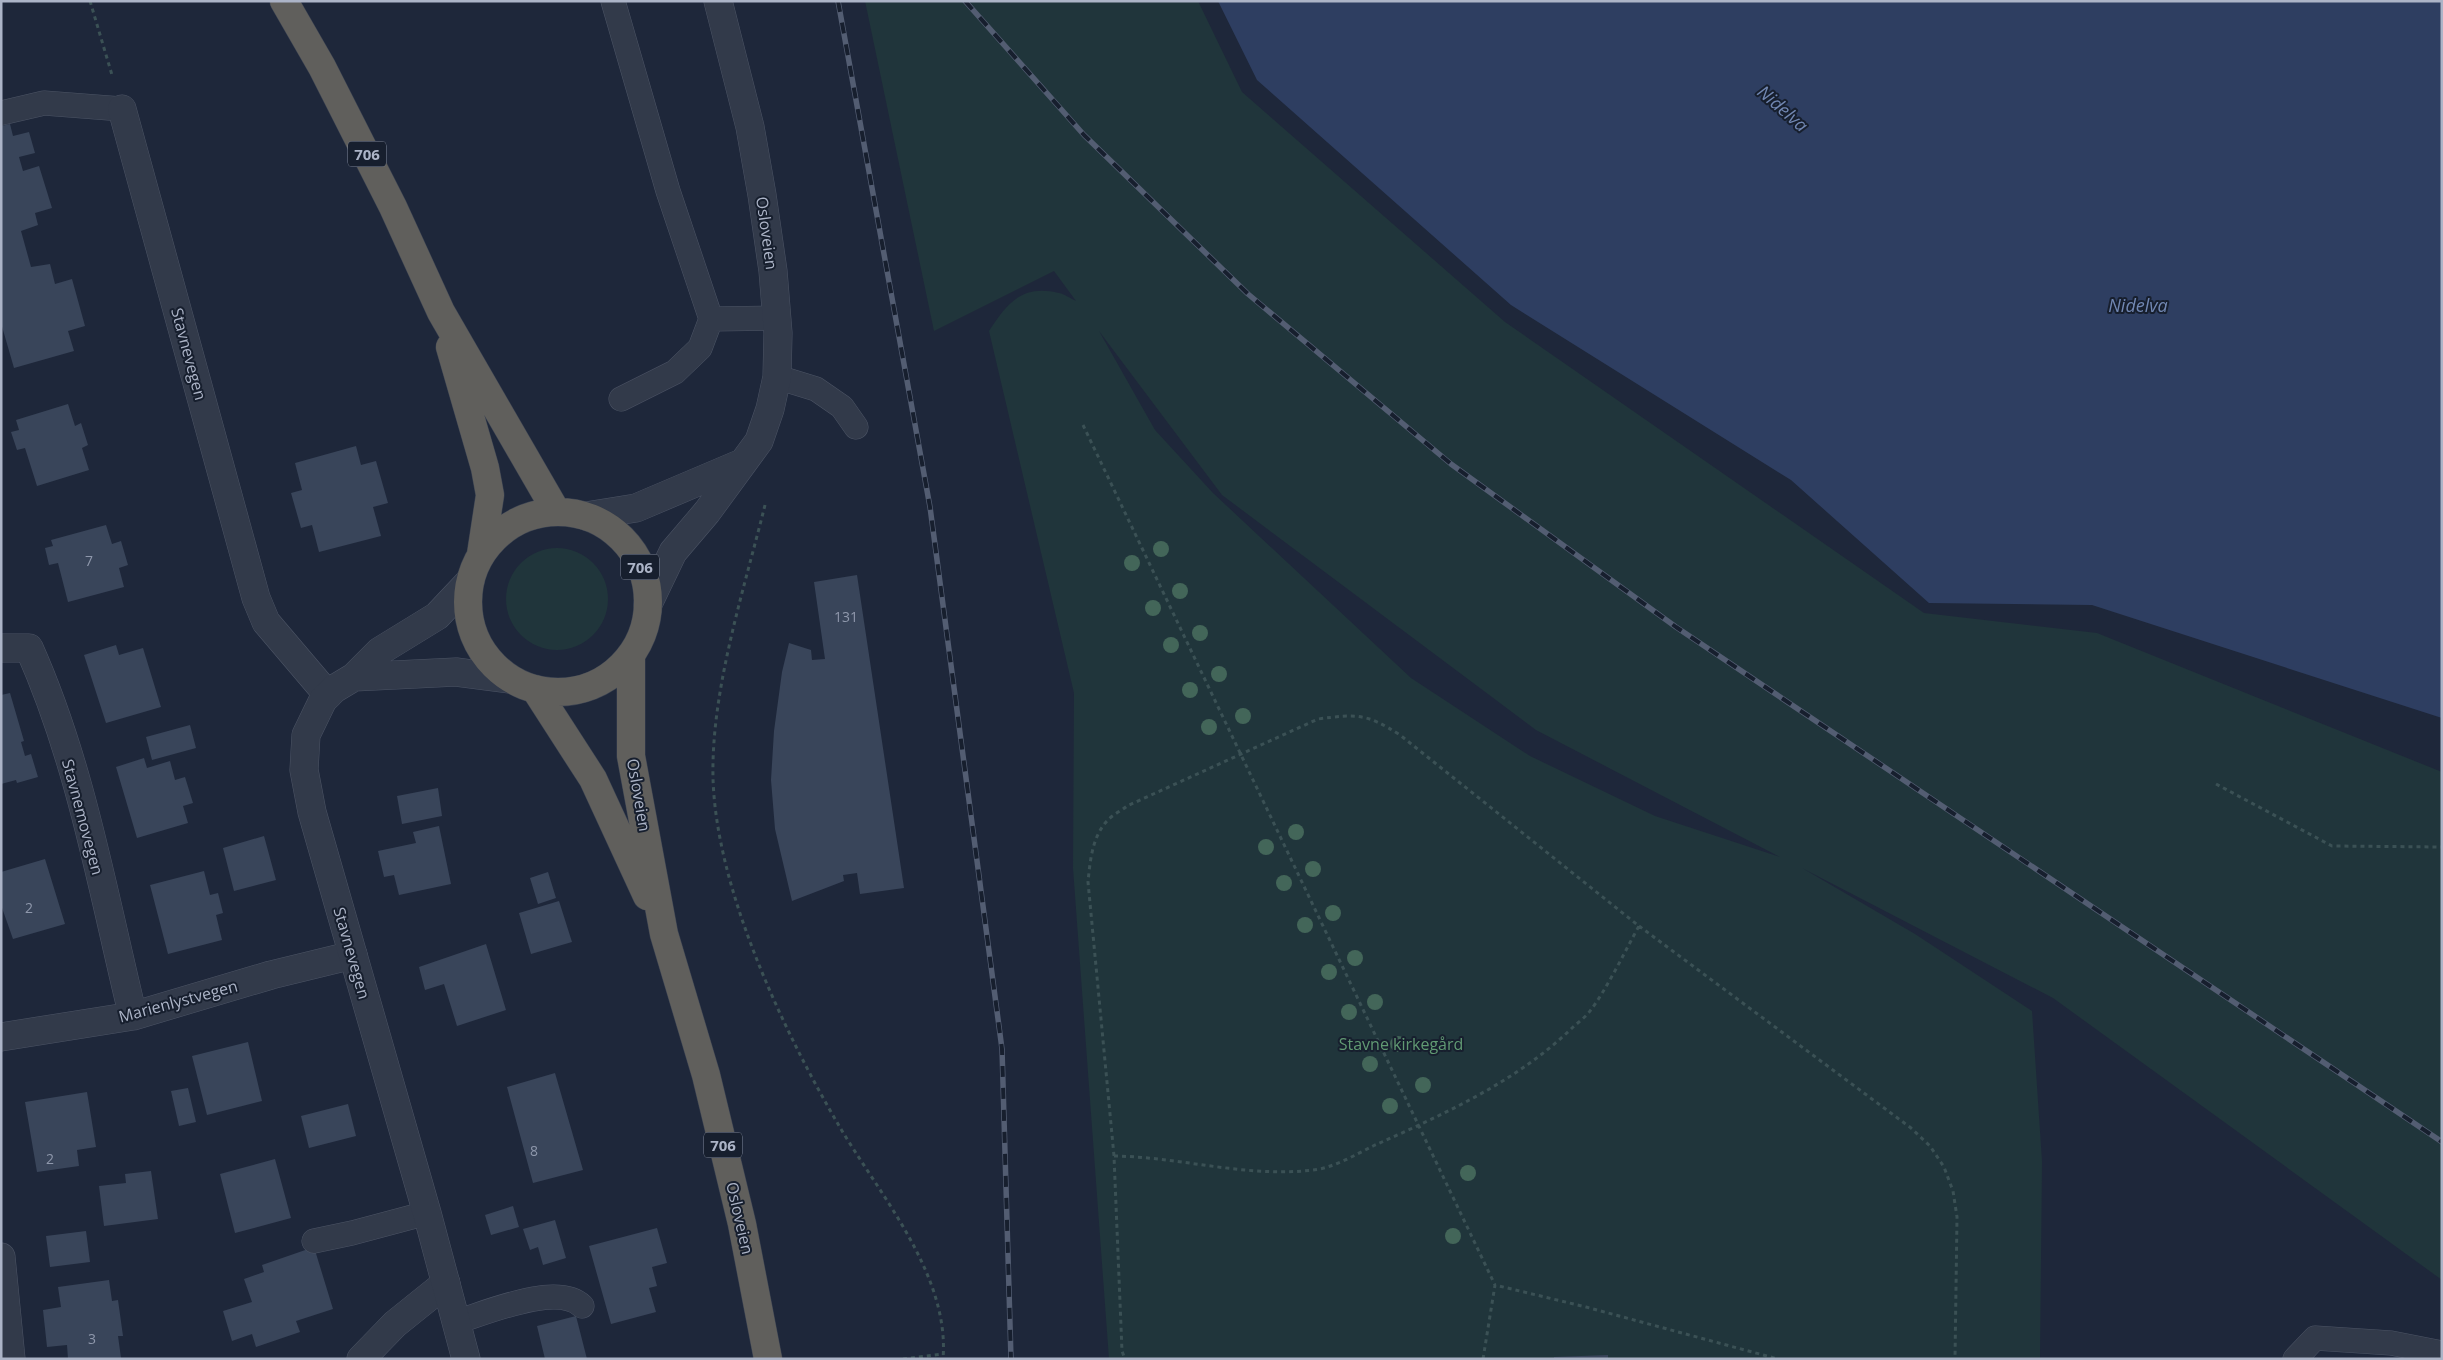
<svg xmlns="http://www.w3.org/2000/svg" width="2443" height="1360" font-family="'Open Sans',sans-serif">
<style>
.green{fill:#20353b;fill-rule:evenodd}
.water{fill:#2e3e61}
.building{fill:#39455a}
.lines{fill:none;stroke-linecap:round;stroke-linejoin:round}
.service-casing{stroke:#4c5465;stroke-width:25}
.minor-casing{stroke:#4c5465;stroke-width:29}
.tertiary-casing{stroke:#4c5465;stroke-width:29}
.trunk-casing{stroke:#394151;stroke-width:29}
.path{stroke:#3b5155;stroke-width:3;stroke-dasharray:4 4;stroke-linecap:butt}
.service{stroke:#323a4a;stroke-width:24}
.minor{stroke:#323a4a;stroke-width:28}
.tertiary{stroke:#323a4a;stroke-width:28}
.trunk{stroke:#605f5c;stroke-width:28}
.rail-casing{stroke:#535d72;stroke-width:5.5}
.rail{stroke:#171f2e;stroke-width:4;stroke-dasharray:11;stroke-linecap:butt}
.tree{fill:#436659}
.labels{text-anchor:middle;dominant-baseline:central;stroke-width:4;stroke-linejoin:round;paint-order:stroke}
.number-label{font-size:14px;fill:#8f98ac}
.shield{fill:#171f2e;stroke:#7f8799;stroke-width:1}
.shield-label{font-size:15px;font-weight:bold;fill:#acb4c7}
.street-label{font-size:16px;fill:#acb4c7;stroke:#171f2e}
.park-label{font-size:16px;fill:#619a73;stroke:#171f2e}
.water-label{font-size:18px;font-style:italic;fill:#7187b2;stroke:#171f2e}
</style>
<rect width="100%" height="100%" fill="#1e273a"/>
<!-- green -->
<path class="green" d="M865,1H1198L1242,92L1505,322L1924,613L2097,633L2442,772V1280L2053,998L1802,868L1915,934L2032,1011L2042,1161L2040,1359H1109L1073,868L1074,693L989,331C1007,304 1021,284 1059,293C1065,294 1071,299 1076,301L1054,271L934,331ZM1099,331L1222,495L1536,730L1780,857L1655,816L1530,756L1411,678L1213,493L1155,430Z
M506 599a51 51 0 1 1 102 0a51 51 0 1 1-102 0Z"/>
<!-- water -->
<path class="water" d="M1218,1H2442V718L2092,605L1929,603L1791,480L1511,305L1257,80Z"/>
<!-- building -->
<path class="building" d="M10,124L13,136L29,132L35,153L19,157L23,171L39,166L52,208L35,213L38,225L21,231L31,267L50,264L55,284L72,279L85,326L68,331L74,351L14,368L1,323V126Z
M68,404L75,426L81,423L88,445L82,448L89,470L37,486L25,448L17,450L11,432L19,430L16,420Z
M356,446L361,465L376,461L388,503L373,507L381,536L319,552L312,525L301,528L291,493L302,490L295,463Z
M106,525L112,544L121,541L128,565L119,568L124,587L68,602L58,563L49,565L45,548L53,546L51,540Z
M857,575L904,888L860,894L857,873L843,875L844,881L792,901L775,829L771,780L774,731L782,672L789,643L811,650L812,660L825,659L814,582Z
M116,645L119,655L143,648L161,707L106,723L84,655Z
M10,693L24,741L21,742L25,756L31,754L38,777L17,783L16,780L1,784V695Z
M190,725L196,748L152,760L146,737Z
M144,758L147,768L170,761L175,780L185,777L193,803L183,806L188,823L137,838L116,767Z
M438,788L442,816L402,824L397,796Z
M439,826L451,884L399,895L394,875L384,877L378,851L416,843L413,832Z
M264,836L276,880L234,891L223,848Z
M45,859L65,924L13,939L1,905V872Z
M204,871L210,895L218,893L223,913L216,915L222,940L168,954L150,885Z
M548,872L556,898L538,904L530,878Z
M559,901L572,942L531,954L519,913Z
M486,944L506,1010L457,1026L444,984L425,990L419,967Z
M248,1042L262,1101L207,1115L192,1056Z
M555,1073L583,1170L533,1183L507,1087Z
M188,1088L196,1122L179,1126L171,1091Z
M87,1092L96,1147L77,1150L79,1166L37,1172L25,1102Z
M348,1104L356,1136L309,1148L301,1116Z
M275,1159L291,1218L235,1233L220,1174Z
M151,1171L158,1219L104,1226L99,1186L126,1183L125,1174Z
M513,1206L519,1227L491,1235L485,1215Z
M555,1220L566,1258L543,1265L538,1247L530,1250L523,1229Z
M657,1228L667,1263L652,1267L657,1286L649,1288L656,1312L611,1324L589,1246Z
M86,1231L90,1262L50,1267L46,1236Z
M314,1247L333,1309L296,1321L300,1332L256,1347L252,1334L232,1341L223,1311L252,1302L244,1279L264,1272L262,1265Z
M109,1280L112,1301L118,1300L123,1336H118L121,1358L68,1359L67,1345L47,1347L43,1310L61,1307L58,1287Z
M576,1316L587,1359H545L537,1326Z
M1608,1355V1359H1554V1357Z"/>
<g class="lines">
<!-- service casing -->
<g class="service-casing">
<path id="service" d="M613,1L668,191L711,319L777,318
M1,113L44,103L122,109
M777,377L816,389L842,407L856,427
M621,399L675,372L700,348L711,319
M314,1241L352,1233L427,1213
M456,1322C486,1313 557,1282 582,1306
M2295,1359L2315,1338L2391,1343L2442,1353"/>
</g>
<!-- minor casing -->
<g class="minor-casing">
<path id="minor" d="M122,109L256,598L266,622L328,695
M1,648H29C81,764 103,893 133,1016
M1,1037L133,1016L271,975L353,955
M1,1257L11,1359
M361,1359L395,1324L446,1283"/>
</g>
<!-- tertiary casing -->
<g class="tertiary-casing">
<path id="tertiary" d="M586,516L636,508L742,463
M648,604L673,552L707,512L759,441L770,409L777,377L778,333L773,271L762,195L750,127L718,1
M354,677L456,672L510,679
M466,1359L427,1213L312,812L304,770L306,735L323,700L334,689L354,677L380,651L437,616L470,581"/>
</g>
<!-- trunk casing -->
<g class="trunk-casing">
<path id="trunk" d="M284,1L322,67L393,207L441,312L556,511
M450,347L485,468L490,495L481,554
M468 602a90 90 0 1 1 180 0a90 90 0 1 1-180 0Z
M631,655V756L664,934L706,1075L742,1224L768,1359
M535,689L593,779L647,896"/>
</g>
<!-- path -->
<path class="path" d="M90,1L112,75
M1083,425L1495,1285
M765,505C744,590 711,690 713,778C716,889 783,1030 838,1124C878,1193 950,1274 943,1359
M2216,784L2332,846L2442,847
M1639,926L1911,1128L1930,1146L1944,1167L1953,1191L1957,1217L1955,1359
M1114,1156C1181,1157 1246,1178 1313,1170C1333,1168 1355,1155 1373,1146C1442,1115 1516,1082 1571,1029C1577,1023 1585,1018 1590,1011C1607,989 1625,951 1639,926L1400,735C1366,713 1357,714 1318,719L1127,806C1121,811 1112,815 1107,821C1092,837 1090,862 1088,882L1114,1156L1122,1351L1125,1359
M903,1359L943,1354
M1483,1359L1495,1285L1586,1307L1778,1359"/>
<!-- service -->
<use href="#service" class="service"/>
<!-- minor -->
<use href="#minor" class="minor"/>
<!-- tertiary -->
<use href="#tertiary" class="tertiary"/>
<!-- trunk -->
<use href="#trunk" class="trunk"/>
<!-- rail casing -->
<g class="rail-casing">
<path id="rail" d="M838,1L930,507L1002,1049L1011,1359
M965,1L1084,135L1248,294L1451,464L1676,627L2442,1142"/>
</g>
<!-- rail -->
<use href="#rail" class="rail"/>
</g>
<!-- trees -->
<g class="tree">
<circle cx="1161" cy="549" r="8"/>
<circle cx="1132" cy="563" r="8"/>
<circle cx="1180" cy="591" r="8"/>
<circle cx="1153" cy="608" r="8"/>
<circle cx="1200" cy="633" r="8"/>
<circle cx="1171" cy="645" r="8"/>
<circle cx="1219" cy="674" r="8"/>
<circle cx="1190" cy="690" r="8"/>
<circle cx="1243" cy="716" r="8"/>
<circle cx="1209" cy="727" r="8"/>
<circle cx="1296" cy="832" r="8"/>
<circle cx="1266" cy="847" r="8"/>
<circle cx="1313" cy="869" r="8"/>
<circle cx="1284" cy="883" r="8"/>
<circle cx="1333" cy="913" r="8"/>
<circle cx="1305" cy="925" r="8"/>
<circle cx="1355" cy="958" r="8"/>
<circle cx="1329" cy="972" r="8"/>
<circle cx="1375" cy="1002" r="8"/>
<circle cx="1349" cy="1012" r="8"/>
<circle cx="1398" cy="1044" r="8"/>
<circle cx="1370" cy="1064" r="8"/>
<circle cx="1423" cy="1085" r="8"/>
<circle cx="1390" cy="1106" r="8"/>
<circle cx="1468" cy="1173" r="8"/>
<circle cx="1453" cy="1236" r="8"/>
</g>
<g class="labels">
<!-- number labels -->
<g class="number-label">
<text x="89" y="560">7</text>
<text x="846" y="616">131</text>
<text x="29" y="907">2</text>
<text x="534" y="1150">8</text>
<text x="50" y="1158">2</text>
<text x="92" y="1338">3</text>
</g>
<!-- shield labels -->
<g class="shield">
<rect x="348" y="141.5" width="38" height="25" rx="4"/>
<rect x="621" y="554.5" width="38" height="25" rx="4"/>
<rect x="704" y="1132.5" width="38" height="25" rx="4"/>
</g>
<g class="shield-label">
<text x="367" y="154">706</text>
<text x="640" y="567">706</text>
<text x="723" y="1145">706</text>
</g>
<!-- street labels -->
<g class="street-label">
<text transform="translate(767 233) rotate(82)">Osloveien</text>
<text transform="translate(189 354) rotate(75)">Stavnevegen</text>
<text transform="translate(639 795) rotate(80)">Osloveien</text>
<text transform="translate(83 817) rotate(75)">Stavnemovegen</text>
<text transform="translate(352 953) rotate(74)">Stavnevegen</text>
<text transform="translate(178 1001) rotate(-15)">Marienlystvegen</text>
<text transform="translate(740 1218) rotate(77)">Osloveien</text>
</g>
<!-- park labels -->
<g class="park-label">
<text x="1401" y="1044">Stavne kirkegård</text>
</g>
<!-- water labels -->
<g class="water-label">
<text transform="translate(1783 108) rotate(41)">Nidelva</text>
<text x="2138" y="305">Nidelva</text>
</g>
</g>
<!-- border -->
<rect width="2443" height="1360" fill="none" stroke="#acb4c7" stroke-width="5"/>
</svg>
